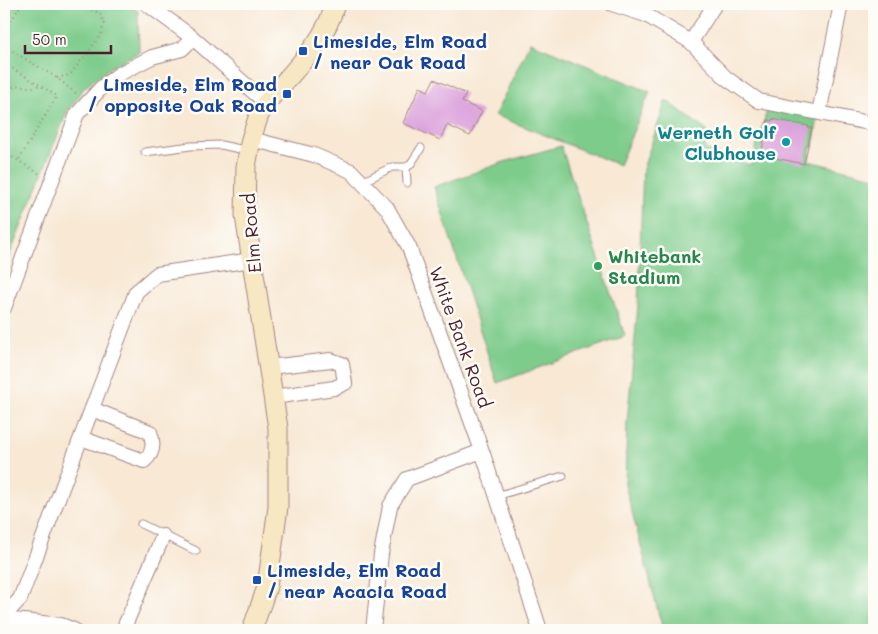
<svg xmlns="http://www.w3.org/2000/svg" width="878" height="634" font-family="Mali,sans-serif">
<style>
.green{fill:#7ecc8c;stroke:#64765c}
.building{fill:#dca2dd}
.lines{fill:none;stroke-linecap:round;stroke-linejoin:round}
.lane-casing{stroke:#a18480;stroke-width:9}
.street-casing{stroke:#a18480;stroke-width:16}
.secondary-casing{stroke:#a18480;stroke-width:21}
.path{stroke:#a18480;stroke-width:2;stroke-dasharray:1 4;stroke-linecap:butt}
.lane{stroke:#fff;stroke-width:7}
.street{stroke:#fff;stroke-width:14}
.secondary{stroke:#f7e8c3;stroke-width:19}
.transit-dot{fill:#1a4fb4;stroke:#fdfcf7;stroke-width:2}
.culture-dot{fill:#0f9aa8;stroke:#fdfcf7;stroke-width:2}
.leisure-dot{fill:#2e9e5b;stroke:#fdfcf7;stroke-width:2}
.labels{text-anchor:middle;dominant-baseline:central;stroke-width:5;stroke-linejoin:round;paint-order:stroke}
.transit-label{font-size:18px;font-weight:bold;fill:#164399;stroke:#fdfcf7;text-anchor:start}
.culture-label{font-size:18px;font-weight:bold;fill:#0d838f;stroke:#fdfcf7;text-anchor:end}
.street-label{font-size:18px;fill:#4a1f2b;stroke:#fdfcf7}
.leisure-label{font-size:18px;font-weight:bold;fill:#27864d;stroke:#fdfcf7;text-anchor:start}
</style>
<rect width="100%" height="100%" fill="#fdfcf7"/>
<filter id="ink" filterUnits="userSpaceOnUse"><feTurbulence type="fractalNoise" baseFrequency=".02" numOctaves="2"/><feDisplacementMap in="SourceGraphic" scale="10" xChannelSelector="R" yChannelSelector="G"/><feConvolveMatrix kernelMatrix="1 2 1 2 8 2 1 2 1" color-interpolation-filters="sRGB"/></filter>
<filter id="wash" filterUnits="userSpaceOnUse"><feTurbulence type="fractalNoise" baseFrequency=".0096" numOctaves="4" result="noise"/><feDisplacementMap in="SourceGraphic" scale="20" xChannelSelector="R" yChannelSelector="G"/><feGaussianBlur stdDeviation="1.12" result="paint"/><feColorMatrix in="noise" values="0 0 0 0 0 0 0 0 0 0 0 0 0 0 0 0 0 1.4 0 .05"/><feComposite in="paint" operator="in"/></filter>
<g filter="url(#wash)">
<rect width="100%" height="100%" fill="#f8e8d4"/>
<!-- green -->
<path class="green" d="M4,4H127L138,11L139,52L111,67L85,87L67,112L4,269Z
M530,42L650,92L619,165L495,115Z
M666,100L707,131L705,149L725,158L751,165L768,107L818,118L813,146L811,147L808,161L874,177V630H663L625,485L627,423L638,305L643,169Z
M561,146L625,336L497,383L434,187L504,162Z"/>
<g id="blocks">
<!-- building -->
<path class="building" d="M434,79L466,94L462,102L482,111L470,136L447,125L440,140L403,123L420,87L428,91Z
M772,119L809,126L808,128H812L804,164L761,155L768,120L772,121Z"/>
</g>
</g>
<g filter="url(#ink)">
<use href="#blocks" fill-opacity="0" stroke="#a18480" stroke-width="1"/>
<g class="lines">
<!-- lane casing -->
<g class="lane-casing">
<path id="lane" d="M145,152L191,146L221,145L249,151
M406,167L407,183
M362,182L392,167H406L410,165L421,148
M496,496L563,476
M141,524L196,551"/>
</g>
<!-- street casing -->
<g class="street-casing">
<path id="street" d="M147,4L193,38L266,103
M612,4L646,15L691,42L726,78L759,101L874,124
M691,42L715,4
M819,113L841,4
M251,139L314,155L351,171L387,208L409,247L482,451L540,630
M4,308L77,114L101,88L119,74L152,57L182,49L193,38
M269,367L331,360L342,364L345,383L334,388L274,397
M81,438L144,461C154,453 154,443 150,432L92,409
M4,616L20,599L136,292L157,274L252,260
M4,619L61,625L74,630
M123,630L163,536
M373,630L381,554L390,506L407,479L482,451"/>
</g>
<!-- secondary casing -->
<g class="secondary-casing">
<path id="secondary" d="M252,630L267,587L278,507V428L245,216L246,167L251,139L259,115L266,103C291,73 326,42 335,4"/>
</g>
<!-- path -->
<path class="path" d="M4,34L21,4
M4,46L57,78L78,95
M4,63L57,96L18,161
M57,78L70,75L101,35L104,24L101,15L94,10L78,7L74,4
M4,92C21,79 26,92 39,85
M4,152L40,174"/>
<!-- lane -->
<use href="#lane" class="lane"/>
<!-- street -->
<use href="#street" class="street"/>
<!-- secondary -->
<use href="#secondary" class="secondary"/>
</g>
</g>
<!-- markers -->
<g class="transit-dot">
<rect x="298" y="46" width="10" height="10" rx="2.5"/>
<rect x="282" y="89" width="10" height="10" rx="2.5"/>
<rect x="252" y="575" width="10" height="10" rx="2.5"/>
</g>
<circle class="culture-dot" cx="786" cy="142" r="5"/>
<circle class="leisure-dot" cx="598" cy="266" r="5"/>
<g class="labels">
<!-- transit labels -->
<g class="transit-label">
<text x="313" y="41">Limeside, Elm Road<tspan x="313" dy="21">/ near Oak Road</tspan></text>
<text x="277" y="84" text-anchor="end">Limeside, Elm Road<tspan x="277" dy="21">/ opposite Oak Road</tspan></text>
<text x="267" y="570">Limeside, Elm Road<tspan x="267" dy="21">/ near Acacia Road</tspan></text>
</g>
<!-- culture labels -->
<g class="culture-label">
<text x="776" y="132">Werneth Golf<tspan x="776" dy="21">Clubhouse</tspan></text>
</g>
<!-- street labels -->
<g class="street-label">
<text transform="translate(251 233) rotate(-95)">Elm Road</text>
<text transform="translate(461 337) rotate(70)">White Bank Road</text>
</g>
<!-- leisure labels -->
<g class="leisure-label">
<text x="608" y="256">Whitebank<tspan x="608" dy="21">Stadium</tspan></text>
</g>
</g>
<!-- margin -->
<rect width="878" height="634" fill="none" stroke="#fdfcf7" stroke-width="20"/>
<!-- scale -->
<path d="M25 45v8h86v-8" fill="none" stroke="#4a1f2b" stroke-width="2.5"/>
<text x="32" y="45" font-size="15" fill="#4a1f2b" stroke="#fdfcf7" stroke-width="4" paint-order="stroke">50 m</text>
</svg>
